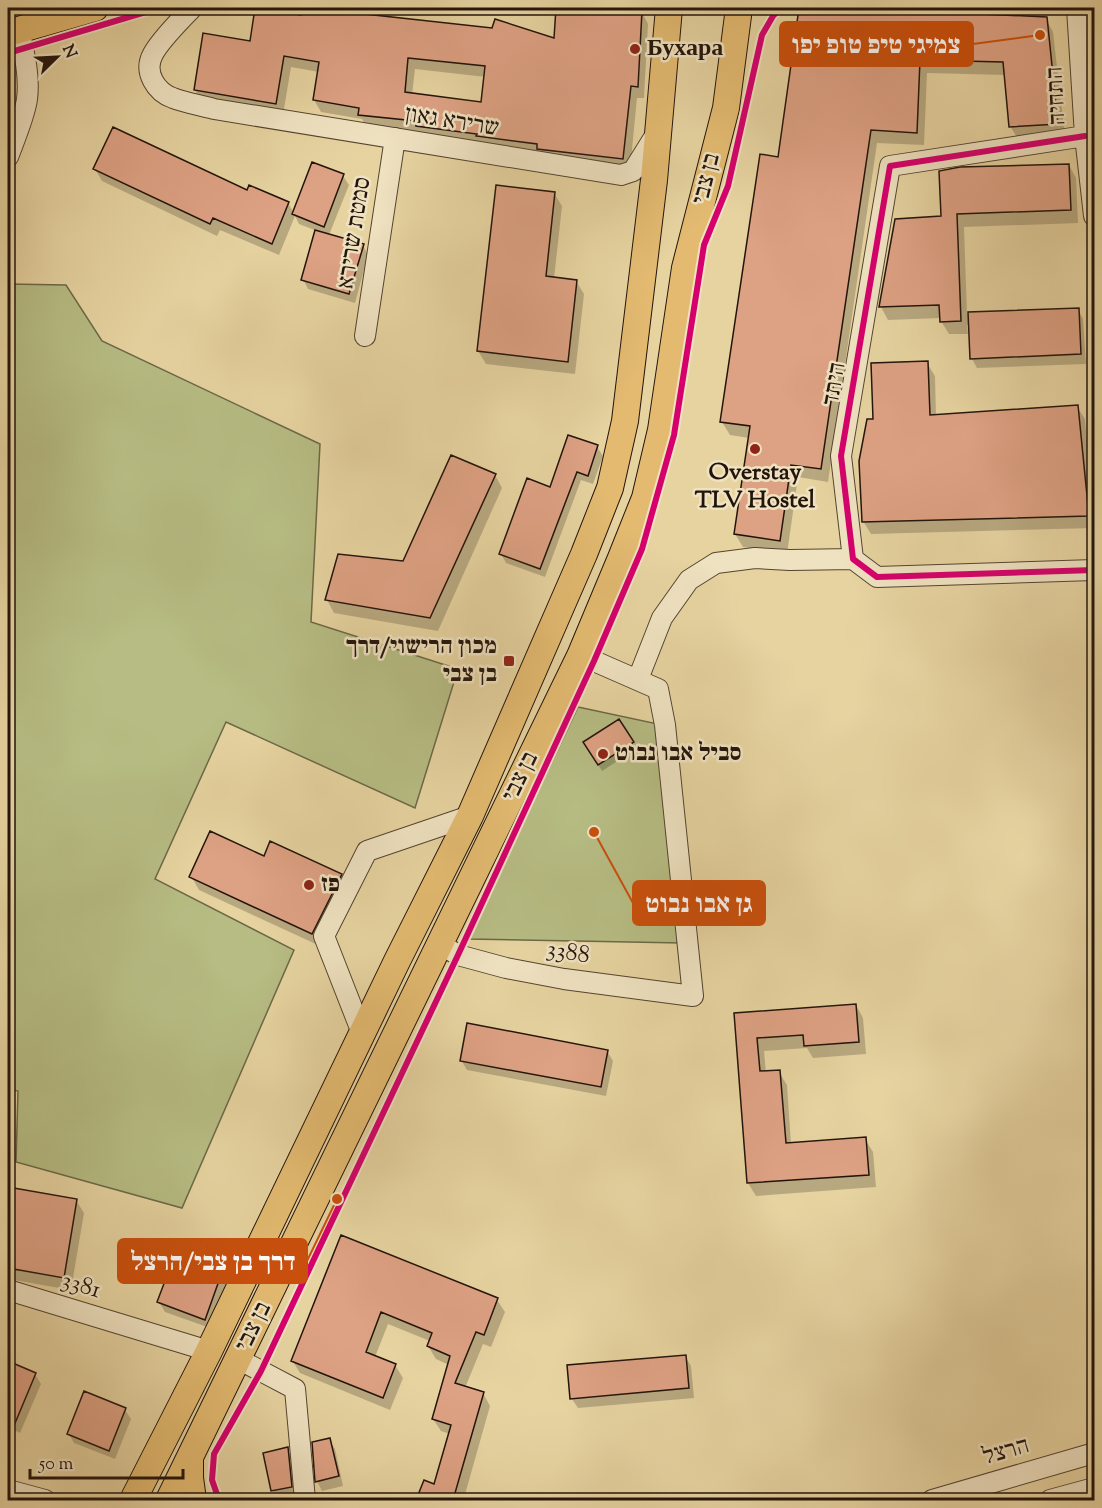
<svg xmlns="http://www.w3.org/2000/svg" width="1102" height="1508" font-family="'Sorts Mill Goudy','Frank Ruhl Libre',serif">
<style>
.green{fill:#b6bc83;stroke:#6c6847;stroke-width:1.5}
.shadow{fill:#0003;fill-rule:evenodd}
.building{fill:#dda183;stroke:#23140b;stroke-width:1.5;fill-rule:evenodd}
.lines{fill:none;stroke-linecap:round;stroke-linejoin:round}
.minor-casing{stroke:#544430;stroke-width:22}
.major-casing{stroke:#23140b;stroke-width:28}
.minor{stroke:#efe2c1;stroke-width:20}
.major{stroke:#e3ba70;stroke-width:26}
.cycleway-casing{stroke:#efe2c1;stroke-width:10}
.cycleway{stroke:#d6006c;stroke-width:6}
.poi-dot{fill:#8f2418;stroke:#efe2c1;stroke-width:2}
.labels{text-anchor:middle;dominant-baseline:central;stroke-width:5;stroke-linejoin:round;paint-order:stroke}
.poi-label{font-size:24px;font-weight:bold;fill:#23140b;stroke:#efe2c1;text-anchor:start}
.street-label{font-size:24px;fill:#23140b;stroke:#efe2c1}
.leader{fill:none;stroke:#ca4f0c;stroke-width:2}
.callout-dot{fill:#ca4f0c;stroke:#efe2c1;stroke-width:2}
.callout{fill:#ca4f0c;stroke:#ca4f0c;stroke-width:2}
.callout-label{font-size:26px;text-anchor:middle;font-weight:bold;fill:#fff}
</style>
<rect width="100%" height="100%" fill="#e6d3a0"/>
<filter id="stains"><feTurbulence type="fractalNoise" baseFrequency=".00333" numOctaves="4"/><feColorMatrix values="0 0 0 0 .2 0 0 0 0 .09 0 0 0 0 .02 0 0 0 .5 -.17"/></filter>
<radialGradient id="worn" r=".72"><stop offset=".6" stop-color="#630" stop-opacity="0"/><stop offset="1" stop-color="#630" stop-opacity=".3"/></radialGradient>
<!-- green -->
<path class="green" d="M8,284L66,285L102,341L320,444L311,622L458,669L415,808L226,722L155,879L294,950L182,1208L16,1162L18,1091L8,1089Z
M578,707L658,724L682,943L468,939Z"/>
<!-- shadow -->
<path class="shadow" d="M304,8H361L365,13L364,16L555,40L557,8L642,12L648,24L644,98H637L630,170L424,137L421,132L366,126L362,119L321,112L314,100L319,72L291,67L283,115L202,102L195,90L251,43L302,17ZM415,69L486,77L482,104L412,95Z
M801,8H845L859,10L1046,19L1053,32L1065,137L1018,139L1010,126L1006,75L927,73L924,145L877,143L828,482L798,477L787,554L743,547L735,534L749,438L730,435L722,422L779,158Z
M1069,165L1076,178L1078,223L964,227L967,314L1078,309L1083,319L1086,364L977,368L972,359L970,325H967L968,334H949L941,321V318L888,320L881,307L896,220L942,218Z
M95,169L247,192L288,203L294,213L343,176L349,185L329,235L363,245L368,255L355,303L308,289L303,279L317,231L299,224L295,216L279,255L220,230L217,236L102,181Z
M554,193L562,206L554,279L576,281L584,294L575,374L486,364L478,351Z
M927,363L935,376L936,416L1077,407L1085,419L1094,528L871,534L863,521L874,420Z
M597,447L603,456L593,484L581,480L545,577L506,563L501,554L551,489Z
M495,475L502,488L438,631L334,613L327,600L404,563Z
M618,721L636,749L602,771L585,742Z
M264,858L341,875L348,888L320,946L199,890L191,876Z
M856,1005L863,1018L866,1054L813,1058L807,1048L764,1051L766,1073L779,1072L787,1085L791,1144L865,1139L873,1152L876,1187L756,1196L748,1183L736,1014Z
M607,1051L613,1061L606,1096L467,1070L461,1060Z
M8,1188L76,1200L84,1213L71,1290L8,1279Z
M341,1237L497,1300L505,1312L491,1347L483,1344L465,1388L483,1393L490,1406L464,1498L471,1500H418L425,1482L435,1486L450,1434L441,1431L433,1419L449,1365L436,1359L428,1346L430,1341L388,1324L375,1357L395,1365L403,1378L390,1410L300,1373L292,1360Z
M225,1263L231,1272L210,1328L165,1312L159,1302Z
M685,1356L691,1366L694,1398L578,1408L572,1399Z
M8,1363L35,1374L41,1384L20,1433L8,1427Z
M125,1410L131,1419L115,1459L74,1443L69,1434Z
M329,1440L335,1449L343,1486L322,1491L317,1481Z
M287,1449L293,1459L296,1497L278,1500L273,1491L265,1454Z
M353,1493L367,1500H351Z"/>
<!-- building -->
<path class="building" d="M255,8L301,15L302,8H357L356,13L492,28L495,19L554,38L556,8H593L642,11L638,87L631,86L623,159L537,149V144L476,136L477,134L416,126V121L358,115L359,108L313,100L319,62L284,56L276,104L194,90L203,33L250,41ZM408,58L485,66L481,102L405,92Z
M799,8H854L1047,17L1058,124L1009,127L1003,62L920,60L917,133L871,130L821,469L791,465L780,541L734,534L750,426L720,422L760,154L778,157Z
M113,127L247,190L249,185L289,202L272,244L213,218L210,224L93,169Z
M312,162L344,174L324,227L292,214Z
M1069,164L1071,210L957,214L961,321L940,322L939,305L879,307L895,219L941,216L939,171L960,167Z
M496,185L555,192L546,276L577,280L568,362L477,351Z
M315,230L364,244L349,294L301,280Z
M1079,308L1081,354L970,359L968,312Z
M928,361L930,415L1078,405L1089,516L862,522L859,461L867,419H873L871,363Z
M568,435L598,445L588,476L577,472L540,569L499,554L527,478L550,487Z
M451,455L496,474L430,618L325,600L338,554L403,561Z
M619,719L634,742L598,765L583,742Z
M210,831L264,856L270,841L342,874L312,934L189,877Z
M856,1004L859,1042L804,1046L803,1035L757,1038L760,1071L780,1070L786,1143L866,1137L869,1175L747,1183L734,1013Z
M467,1023L608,1050L601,1087L460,1061Z
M8,1187L77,1199L64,1278L8,1268Z
M341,1235L498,1298L484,1335L476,1332L455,1383L484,1392L455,1493L473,1500H416L424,1480L434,1484L451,1425L432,1419L450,1356L427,1346L432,1333L381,1312L366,1352L396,1364L383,1398L291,1361Z
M179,1244L226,1261L205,1320L157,1302Z
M686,1355L689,1388L570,1399L567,1365Z
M8,1361L36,1373L8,1440Z
M84,1391L126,1408L109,1451L67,1434Z
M330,1438L339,1476L315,1482L312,1442Z
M288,1447L292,1487L271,1491L263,1453Z"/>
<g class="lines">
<!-- minor casing -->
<g class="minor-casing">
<path id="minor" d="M192,8C180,21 161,39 153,54C143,72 156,92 173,98C186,103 200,105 214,109L621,175L633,171L658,131
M1077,8L1085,136L1094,216
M1085,136L890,166L841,456L853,559L877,577L1094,570
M8,157C14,141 25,115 27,99C30,76 24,52 19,30
M365,336L395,138
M638,679L662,618L689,580L716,563L755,558L790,560L853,559
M440,944L458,955L506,968L564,979L693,996L665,725L658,689L594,661L580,656
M362,1033L324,936L367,851L470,816
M8,1290L209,1351
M238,1359L295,1389L305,1500
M8,1490L45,1500
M932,1500L1094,1453
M1050,1500L1094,1488"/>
</g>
<!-- major casing -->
<g class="major-casing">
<path id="major" d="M8,33L95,8
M190,1459V1478L193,1500
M133,1500L209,1351L397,961L470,816L584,554L610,488L625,421L654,180L669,8
M169,1500L580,656L621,558L645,498L661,430L685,268L726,108L739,8"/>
</g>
<!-- minor -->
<use href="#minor" class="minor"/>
<!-- major -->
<use href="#major" class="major"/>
<!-- cycleway casing -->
<g class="cycleway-casing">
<path id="cycleway" d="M8,53L159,8
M1085,136L890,166L841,456L853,559L877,577L1094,570
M219,1500L212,1480L214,1454L261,1371L458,955L594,661L642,549L674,435L704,245L728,186L762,35L773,16L781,8"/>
</g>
<!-- cycleway -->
<use href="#cycleway" class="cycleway"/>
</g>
<!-- markers -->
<g class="poi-dot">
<circle cx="635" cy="49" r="6"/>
<circle cx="755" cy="449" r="6"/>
<rect x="503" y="655" width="12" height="12" rx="3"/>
<circle cx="603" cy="754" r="6"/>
<circle cx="309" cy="885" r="6"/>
</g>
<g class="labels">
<!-- poi labels -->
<g class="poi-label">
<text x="647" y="49">Бухара</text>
<text x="755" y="473" text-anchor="middle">Overstay<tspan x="755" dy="28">TLV Hostel</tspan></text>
<text x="497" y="647" text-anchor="end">מכון הרישוי/דרך<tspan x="497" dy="28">בן צבי</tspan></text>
<text x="615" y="754">סביל אבו נבוט</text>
<text x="321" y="885">פז</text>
</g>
<!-- street labels -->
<g class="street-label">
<text transform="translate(1057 96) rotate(-93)">התחיה</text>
<text transform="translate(452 122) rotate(9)">שרירא גאון</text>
<text transform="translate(707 179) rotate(-76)">בן צבי</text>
<text transform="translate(355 233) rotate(-81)">סמטת שרירא</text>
<text transform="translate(835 384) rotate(-80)">היתד</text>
<text transform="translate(521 777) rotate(-64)">בן צבי</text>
<text transform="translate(568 953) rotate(9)">3388</text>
<text transform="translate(81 1286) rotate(17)">3381</text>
<text transform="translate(254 1327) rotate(-64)">בן צבי</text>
<text transform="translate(1006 1452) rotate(-16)">הרצל</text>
</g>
</g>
<!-- callouts -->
<path class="leader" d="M1040 35L973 44M594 832L633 903M337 1199L307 1261"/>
<g class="callout-dot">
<circle cx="1040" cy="35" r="6"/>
<circle cx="594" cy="832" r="6"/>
<circle cx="337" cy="1199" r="6"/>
</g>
<g class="callout">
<rect x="780" y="22" width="193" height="44" rx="6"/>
<rect x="633" y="881" width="132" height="44" rx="6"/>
<rect x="118" y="1239" width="189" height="44" rx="6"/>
</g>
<g class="callout-label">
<text x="876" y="53">צמיגי טיפ טופ יפו</text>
<text x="699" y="912">גן אבו נבוט</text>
<text x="213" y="1270">דרך בן צבי/הרצל</text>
</g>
<!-- margin -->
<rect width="1102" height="1508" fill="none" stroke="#e6d3a0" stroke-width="30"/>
<rect x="9" y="9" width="1084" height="1490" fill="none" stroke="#23140b" stroke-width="3"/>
<rect x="15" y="15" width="1072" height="1478" fill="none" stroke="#23140b" stroke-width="1.5"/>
<!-- north arrow -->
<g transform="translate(57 57) rotate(66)" stroke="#efe2c1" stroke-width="4.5" paint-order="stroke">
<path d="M0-4.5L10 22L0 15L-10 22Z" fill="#23140b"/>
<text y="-9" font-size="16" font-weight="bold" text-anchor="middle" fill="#23140b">N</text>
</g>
<!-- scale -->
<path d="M30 1469v9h153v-9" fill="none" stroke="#23140b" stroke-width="3"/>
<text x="39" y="1469" font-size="18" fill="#23140b" stroke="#efe2c1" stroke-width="4.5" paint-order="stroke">50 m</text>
<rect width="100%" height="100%" filter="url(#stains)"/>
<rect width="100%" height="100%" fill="url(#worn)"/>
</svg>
